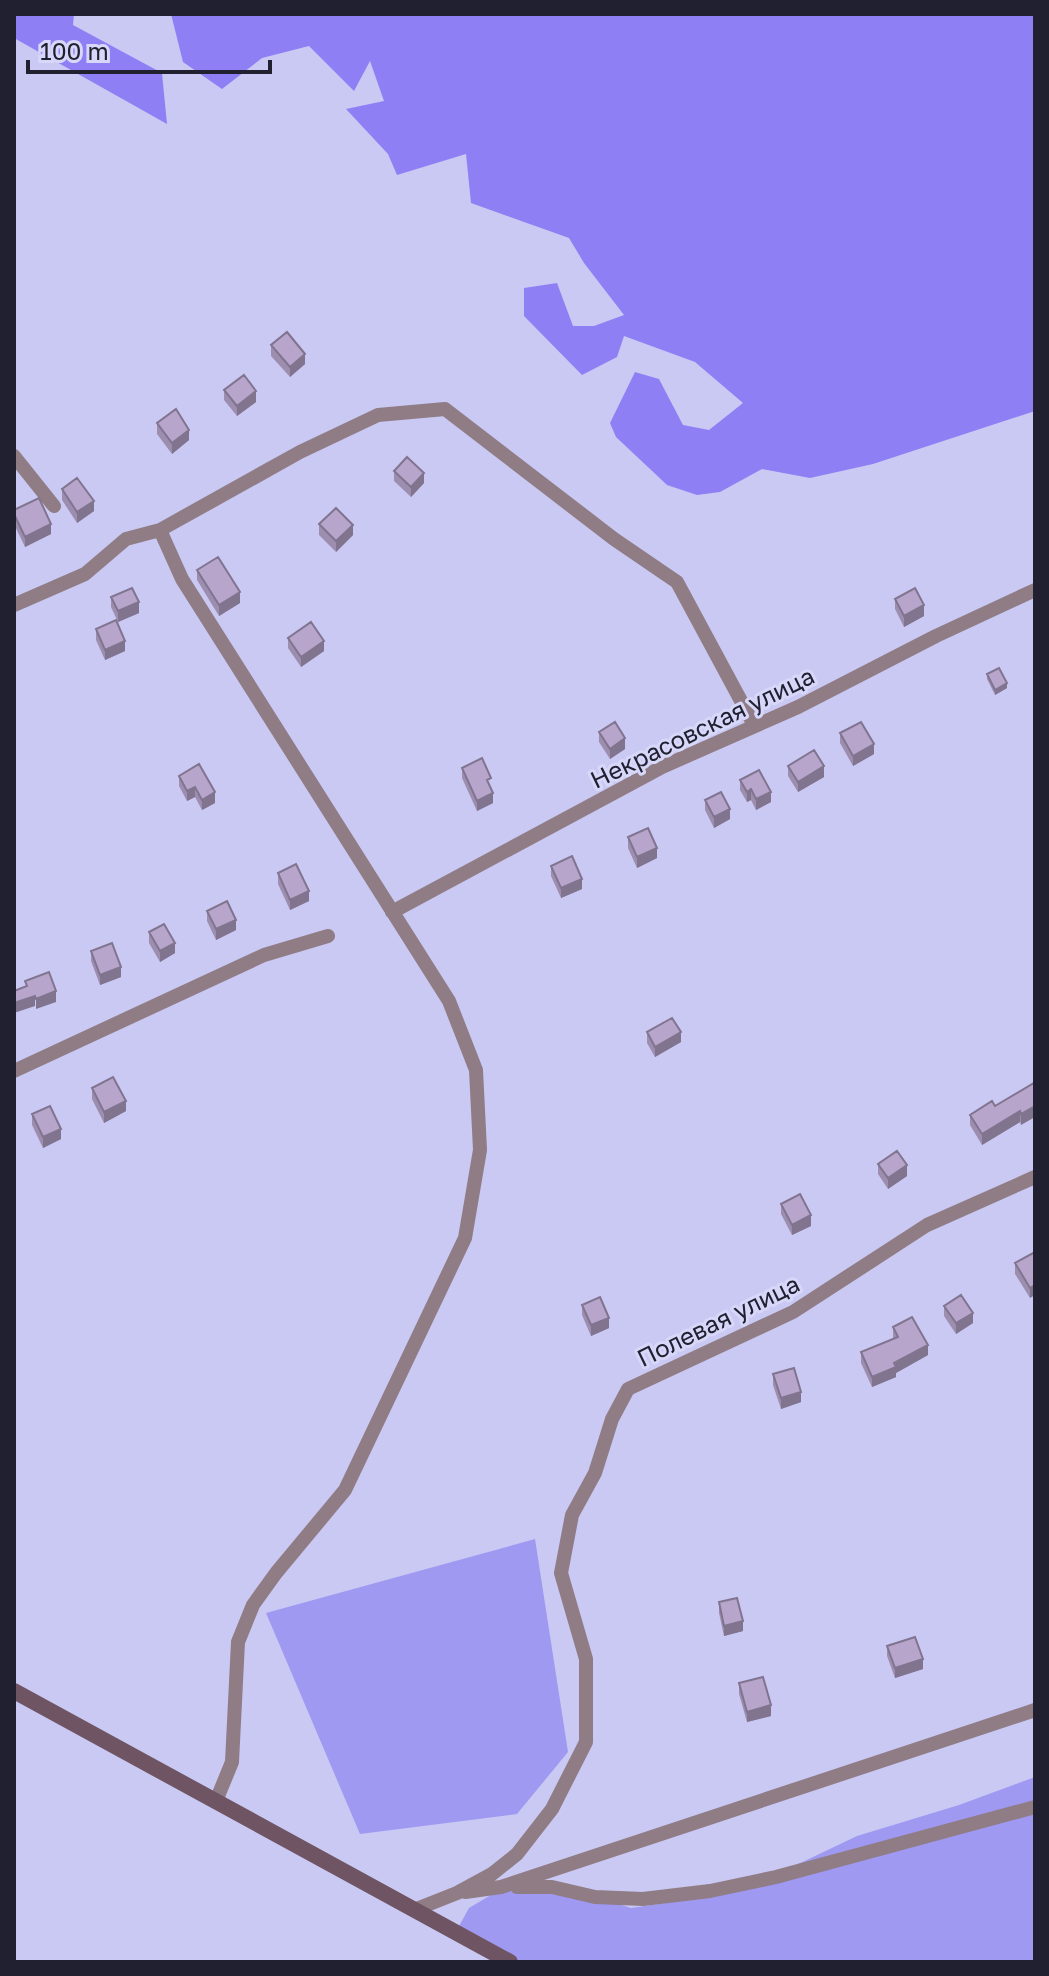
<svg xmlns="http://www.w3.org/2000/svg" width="1049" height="1976" font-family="'Golos Text',sans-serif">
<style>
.green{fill:#9f99f1}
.forest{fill:#8e80f4}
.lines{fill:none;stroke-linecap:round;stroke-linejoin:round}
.street{stroke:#8f7c85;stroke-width:14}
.secondary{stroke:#6f5563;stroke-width:16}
.wall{fill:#9d8eaf}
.shaded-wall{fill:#80748f}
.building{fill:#b7a5cc;stroke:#80748f;stroke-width:2}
.labels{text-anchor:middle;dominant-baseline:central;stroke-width:6;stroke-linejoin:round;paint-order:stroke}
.street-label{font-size:24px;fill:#212030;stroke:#d7d7f9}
</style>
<rect width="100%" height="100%" fill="#cac9f3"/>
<!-- green -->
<path class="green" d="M535,1539L568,1752L517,1814L360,1834L266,1613Z
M1035,1777V1962H522L458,1928L469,1908L496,1892L533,1883L586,1894L631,1908L700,1898L767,1879L857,1836L959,1805Z"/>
<!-- forest -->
<path class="forest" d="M14,14H74L73,25L162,73L167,124L14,38Z
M171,14H1035V411L873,464L810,478L762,469L720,492L697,495L667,485L616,437L610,423L635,372L659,379L683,425L709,430L743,403L695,362L624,336L617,357L582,375L524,316V288L557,283L573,326H594L624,315L584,263L569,238L471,203L466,154L397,175L388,154L346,109L384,101L370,61L354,91L309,46L262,58L222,89L183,62Z"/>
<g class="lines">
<!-- street -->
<path class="street" d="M14,456L54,506
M160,530L182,579L449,1001L476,1070L480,1150L465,1238L345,1490L276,1573L253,1605L238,1642L232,1762L216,1801
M14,605L85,574L126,539L160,530L300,452L378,415L445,409L614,539L677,582L754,725
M392,912L662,767L798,707L936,636L1035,590
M14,1071L264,955L328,936
M517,1887H552L595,1897L643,1899L710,1891L776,1877L1035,1807
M465,1892L501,1887L1035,1710
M414,1910L457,1893L492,1874L517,1854L552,1809L586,1742V1659L561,1573L572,1515L595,1473L612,1419L628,1389L793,1312L927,1225L1035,1177"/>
<!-- secondary -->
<path class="secondary" d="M14,1691L510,1962"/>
</g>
<!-- wall -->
<path class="wall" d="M271,345L305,364L290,377L271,356Z
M224,390L256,402L237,416L224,400Z
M157,423L189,440L172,454L157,434Z
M394,471L424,483L411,497L394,481Z
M62,489L94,511L77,523L62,500Z
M14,510L51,534L25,547L14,524Z
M319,524L353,535L336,552L319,535Z
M197,570L240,603L219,616L197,580Z
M111,597L139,613L118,622L111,607Z
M895,599L924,616L904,627L895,609Z
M96,629L125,651L105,660L96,640Z
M288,638L324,651L301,667L288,648Z
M987,674L1007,688L995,695L987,679Z
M599,732L625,749L610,759L599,742Z
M840,733L874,754L853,766L840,743Z
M788,766L824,777L798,792L788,776Z
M462,768L491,788L493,803L477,811L462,778Z
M179,776L215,803L202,810L195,797L187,801L179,786Z
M740,780L771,802L756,810L751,800L747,802L740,790Z
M705,800L730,819L714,828L705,810Z
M628,837L657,858L637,868L628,848Z
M551,866L582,889L561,898L551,876Z
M278,873L309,901L290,910L278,884Z
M207,911L236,930L216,940L207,921Z
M149,932L175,953L160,962L149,943Z
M91,951L121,977L100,985L91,961Z
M647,1032L681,1042L655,1057L647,1043Z
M1034,1083L1021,1125L1020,1122L982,1145L970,1125V1115L995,1106Z
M92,1088L126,1111L104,1123L92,1099Z
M32,1114L61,1139L43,1148L32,1125Z
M878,1164L907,1176L888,1189L878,1174Z
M781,1204L811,1226L792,1235L781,1214Z
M1035,1252L1030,1298L1015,1274V1263Z
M582,1305L609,1328L591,1336L582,1315Z
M944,1306L973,1323L956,1334L944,1316Z
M893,1327L928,1355L896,1373V1377L872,1387L861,1363V1352L893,1339Z
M773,1374L801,1402L781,1409L773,1385Z
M719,1602L743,1631L724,1636L719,1613Z
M887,1646L923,1669L895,1678L887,1656Z
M739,1683L771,1716L747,1722L739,1694Z"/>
<!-- shaded-wall -->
<path class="shaded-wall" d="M305,354V364L290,377V367Z
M256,391V402L237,416V406Z
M189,430V440L172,454V443Z
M424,473V483L411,497V487Z
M94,501V511L77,523V512Z
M51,524V534L25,547V537Z
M353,525V535L336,552V541Z
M240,592V603L219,616V605Z
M139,602V613L118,622V611Z
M924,605V616L904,627V616Z
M125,641V651L105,660V650Z
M324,641V651L301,667V657Z
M1007,683V688L995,695V690Z
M625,738V749L610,759V749Z
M874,744V754L853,766V756Z
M824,766V777L798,792V782Z
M195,787V797L187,801V791Z
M751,789V800L747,802V792Z
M215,792V803L202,810V800Z
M771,792V802L756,810V799Z
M493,793V803L477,811V801Z
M730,809V819L714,828V817Z
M657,848V858L637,868V857Z
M582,879V889L561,898V888Z
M309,891V901L290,910V900Z
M236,920V930L216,940V929Z
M175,943V953L160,962V951Z
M121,967V977L100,985V975Z
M56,991V1002L36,1009V999Z
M35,996V1006L14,1013V1003Z
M681,1032V1042L655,1057V1047Z
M126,1101V1111L104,1123V1112Z
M1035,1106V1117L1021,1125V1114Z
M1020,1111V1122L982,1145V1134Z
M61,1129V1139L43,1148V1137Z
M907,1165V1176L888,1189V1178Z
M811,1215V1226L792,1235V1225Z
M1035,1285V1295L1030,1298V1288Z
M973,1313V1323L956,1334V1323Z
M609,1318V1328L591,1336V1325Z
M928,1345V1355L896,1373V1377L872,1387V1377Z
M801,1392V1402L781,1409V1398Z
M743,1621V1631L724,1636V1626Z
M923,1659V1669L895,1678V1668Z
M771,1705V1716L747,1722V1712Z"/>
<!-- building -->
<path class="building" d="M287,332L305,354L290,367L271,345Z
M244,375L256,391L237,406L224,390Z
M176,409L189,430L172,443L157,423Z
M407,457L424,473L411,487L394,471Z
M77,478L94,501L77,512L62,489Z
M39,498L51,524L25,537L14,514V510Z
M336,508L353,525L336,541L319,524Z
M218,557L240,592L219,605L197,570Z
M132,588L139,602L118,611L111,597Z
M915,588L924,605L904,616L895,599Z
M116,620L125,641L105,650L96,629Z
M311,622L324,641L301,657L288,638Z
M999,668L1007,683L995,690L987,674Z
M615,722L625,738L610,749L599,732Z
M861,722L874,744L853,756L840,733Z
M814,750L824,766L798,782L788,766Z
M482,758L491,778L487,780L493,793L477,801L462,768Z
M199,764L215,792L202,800L195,787L187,791L179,776Z
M759,770L771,792L756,799L751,789L747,792L740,780Z
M721,792L730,809L714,817L705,800Z
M648,828L657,848L637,857L628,837Z
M572,856L582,879L561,888L551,866Z
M296,864L309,891L290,900L278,873Z
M227,901L236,920L216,929L207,911Z
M164,924L175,943L160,951L149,932Z
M112,943L121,967L100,975L91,951Z
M49,972L56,991L36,999L35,996L14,1003V991L27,986L25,981Z
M672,1018L681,1032L655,1047L647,1032Z
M113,1077L126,1101L104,1112L92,1088Z
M1034,1083L1035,1085V1106L1021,1114L1020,1111L982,1134L970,1115L992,1101L995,1106Z
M50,1106L61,1129L43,1137L32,1114Z
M897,1151L907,1165L888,1178L878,1164Z
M800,1194L811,1215L792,1225L781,1204Z
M1035,1252V1285L1030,1288L1015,1263Z
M961,1295L973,1313L956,1323L944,1306Z
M600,1297L609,1318L591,1325L582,1305Z
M912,1317L928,1345L894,1363L896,1367L872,1377L861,1352L898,1337L893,1327Z
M794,1368L801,1392L781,1398L773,1374Z
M737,1598L743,1621L724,1626L719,1602Z
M915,1637L923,1659L895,1668L887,1646Z
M763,1677L771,1705L747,1712L739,1683Z"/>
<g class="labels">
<!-- street labels -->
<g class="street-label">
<text transform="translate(702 727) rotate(-26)">Некрасовская улица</text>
<text transform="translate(718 1320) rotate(-26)">Полевая улица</text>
</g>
</g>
<!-- border -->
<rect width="1049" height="1976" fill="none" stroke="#212030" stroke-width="32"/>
<!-- scale -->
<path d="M28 60v12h242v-12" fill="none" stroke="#212030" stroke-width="4"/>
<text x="40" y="60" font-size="24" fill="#212030" stroke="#d7d7f9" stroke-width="6" paint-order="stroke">100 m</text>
</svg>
